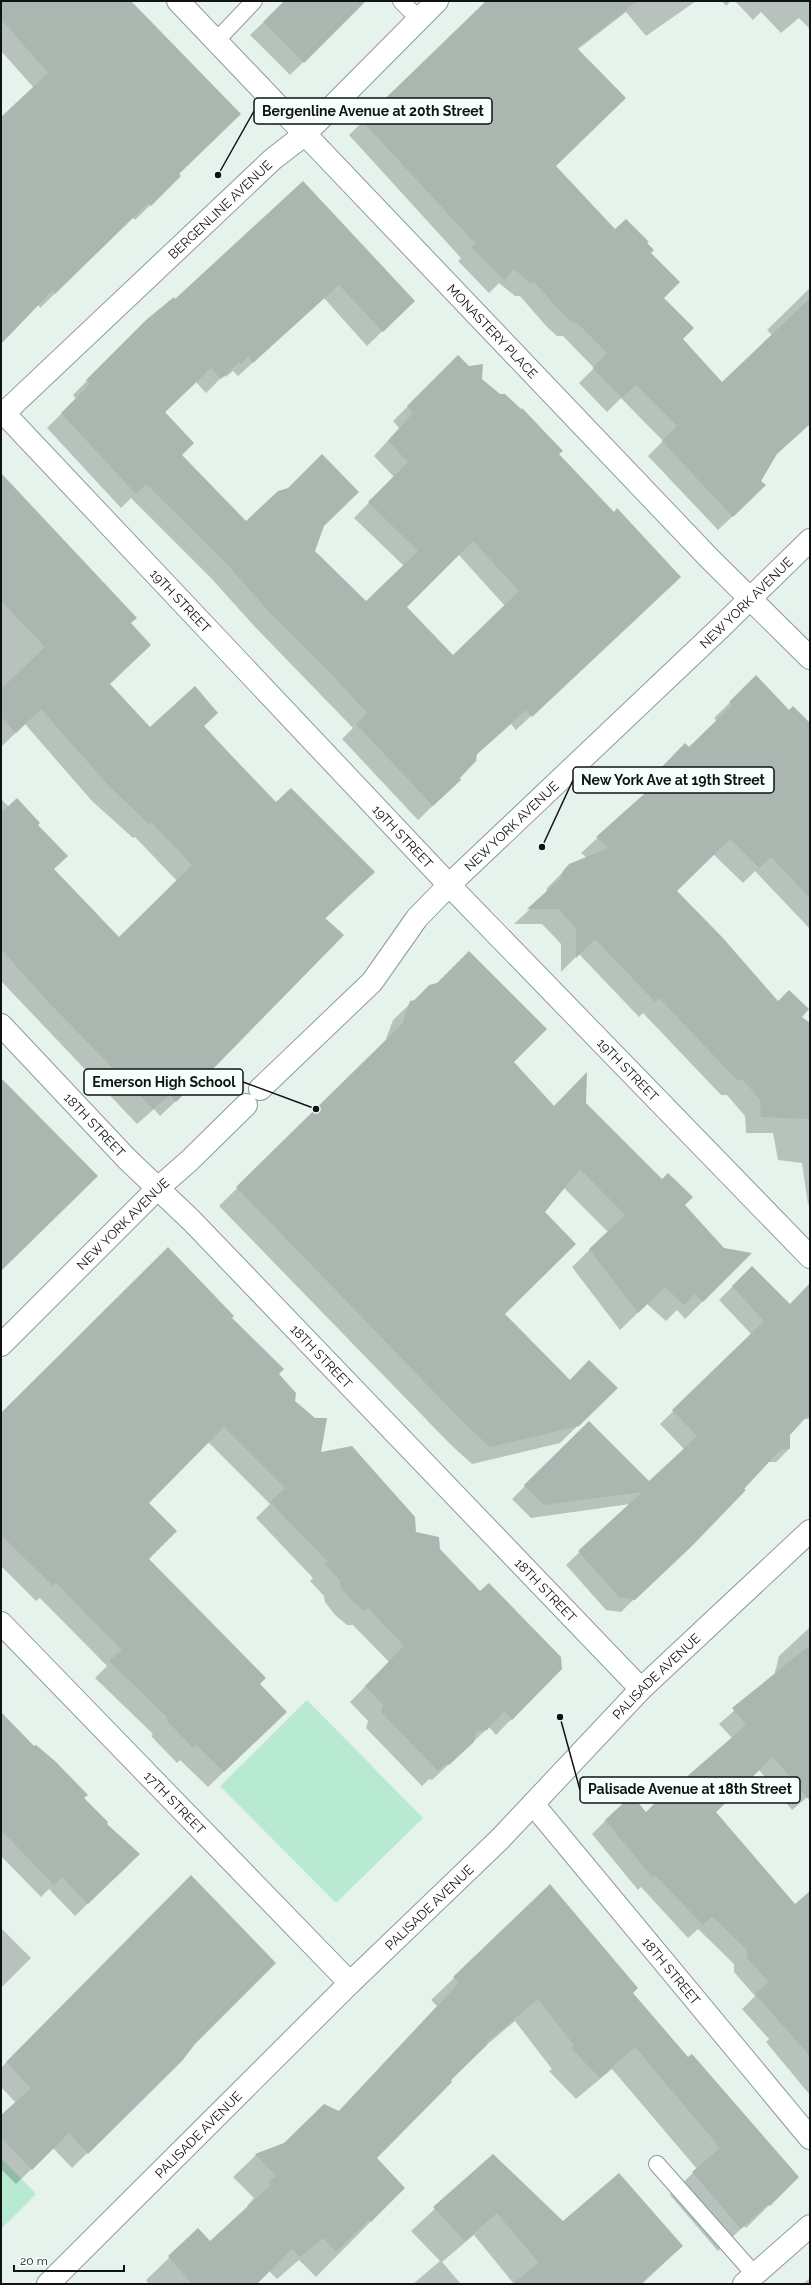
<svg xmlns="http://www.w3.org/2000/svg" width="811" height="2285" font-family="Raleway,sans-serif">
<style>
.green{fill:#b7ead1}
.shadow{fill:#0003;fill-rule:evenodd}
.building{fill:#aab6b0;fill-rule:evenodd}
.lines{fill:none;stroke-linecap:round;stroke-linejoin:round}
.lane-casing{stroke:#909b95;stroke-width:18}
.street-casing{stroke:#909b95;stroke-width:24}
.secondary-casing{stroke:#909b95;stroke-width:24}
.lane{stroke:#fff;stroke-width:16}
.street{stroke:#fff;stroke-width:22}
.secondary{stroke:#fff;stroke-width:22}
.labels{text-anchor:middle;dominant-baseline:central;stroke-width:4;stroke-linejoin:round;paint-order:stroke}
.street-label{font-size:13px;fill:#0f1311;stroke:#f7fffb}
.leader{fill:none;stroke:#0f1311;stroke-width:1.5}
.callout-dot{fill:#0f1311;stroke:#f7fffb;stroke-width:1.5}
.callout{fill:#f7fffb;stroke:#0f1311;stroke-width:1.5}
.callout-label{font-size:14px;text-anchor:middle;font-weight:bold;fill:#0f1311}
</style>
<rect width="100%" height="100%" fill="#e6f3ec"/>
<!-- green -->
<path class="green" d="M307,1700L423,1818L336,1903L220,1786Z
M1,2158L36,2194L1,2229Z"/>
<!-- shadow -->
<path class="shadow" d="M1,1H130L180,176L135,220L133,218L40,308L38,304L1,342V119L34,88L1,51Z
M286,1H351L358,8L290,75L250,35Z
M488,1H696L646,36L626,12L577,50L555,166L615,231L646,243L663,298L682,339L722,383L772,335L767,330L810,288V424L776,454L751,499L718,530L648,456L663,441L621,398L607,412L579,383L594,368L563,336H557L547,327L520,296H515L499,283L489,293L458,261L461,258L349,135Z
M722,1H731L726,6Z
M735,1H810V29L799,18L781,33L761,12L753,20Z
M302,183L399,315L367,346L324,298L238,376L233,371L226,377L224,375L206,393L196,382L164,413L181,455L246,523L323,526L314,551L366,603L404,566L354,518L394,477L374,456L399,428L393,421L458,356L558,454L665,591L516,730L511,724L476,755L445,794L418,820L342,739L353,728L257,629L210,577L131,498L121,508L47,428L76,399L73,395L146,321L175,300ZM458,554L505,606L453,656L406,607Z
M1,474L130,624L109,684L150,729L203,726L276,803L374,872L325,919L342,935L195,1086L193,1085L160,1116L154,1109L137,1124L1,981V799L9,807L37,825L53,870L119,938L177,881L135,837L133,838L92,801L25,724L1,747Z
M756,677L788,711L810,725V929L755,871L743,883L713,854L676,891L778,1002L801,1017L810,1039V1203L808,1205L802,1163L778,1160L773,1133H746L745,1116L727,1095H721L643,1013L639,1017L579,954L561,972V944L542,924H514L546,894L547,888L570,865L587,858L581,853L648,792L643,788L685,745L689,749L717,721L714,718Z
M429,986L512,1062L554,1107L585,1104L684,1205L723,1249L750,1254L685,1319L677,1310L666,1321L647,1304L620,1330L572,1267L608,1232L564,1188L544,1212L504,1314L570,1381L616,1388L560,1443L472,1464L451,1445L219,1206L387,1040L386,1039L393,1020Z
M168,1248L277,1374L294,1401L319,1454L415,1533L439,1550L480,1592L561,1668L496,1735L489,1727L432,1780L429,1779L422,1786L366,1728L368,1721L350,1702L389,1662L353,1625H347L335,1615L325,1602L324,1596L310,1581L313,1578L256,1518L270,1504L208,1442L148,1503V1559L258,1684L270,1727L208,1787L180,1760L177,1763L151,1736L153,1734L95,1678L107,1666L40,1598L36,1601L1,1566V1413Z
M752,1267L790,1305H810V1419H803L789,1434V1449L776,1462H768L743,1489L745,1490L621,1612L606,1610L566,1565L630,1504L531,1518L512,1499L589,1422L649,1482L684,1449L660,1424L752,1335L719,1300Z
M810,1627V1795L792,1810L759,1770L715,1813L794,1906L810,1892V2095L766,2042L769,2039L742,2009L755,1996L734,1972V1964L698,1929L688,1938L641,1887L638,1890L592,1834L606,1820L646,1813L732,1738L719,1724L774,1676L779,1656Z
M1,1714L106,1824L139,1854L75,1916L49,1889L41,1897L1,1856Z
M191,1876L194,2043L182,2060L72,2168L53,2148L16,2184L1,2169V2117L16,2103L1,2087V2068Z
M1,1928L31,1958L1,1988Z
M454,1978L632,1993L688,2059L798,2177L746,2228L744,2226L718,2251L670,2195L697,2169L612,2069L576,2099L549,2071L552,2069L515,2021L483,2048L450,2081L376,2158L404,2188L316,2277L299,2260L277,2279L269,2271L255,2284H149L146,2280L198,2230L210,2243L248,2207L247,2206L254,2198L233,2177L256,2155L285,2144L338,2112L437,2006L431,2000Z
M493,2155L563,2223L682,2246L642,2284H514L474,2235L442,2262L461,2284H413L440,2261L411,2231Z
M810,2278V2284H803Z"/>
<!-- building -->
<path class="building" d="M1,1H131L241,114L179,174L181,176L151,206L148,203L55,294L53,290L1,344V117L48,73L1,19Z
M284,1H366L304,63L263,22Z
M486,1H638L577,48L626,98L556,166L615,229L626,219L649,242L647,243L654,250L651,253L680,282L664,298L694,328L683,339L722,382L810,298V424L777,454L761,481L766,485L733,517L662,441L677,426L636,385L622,398L593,368L607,353L577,323L571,322L561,312L534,282L530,283L514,269L504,280L471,247L475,243L362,121Z
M303,181L415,301L383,332L339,285L253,363L248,357L241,364L239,362L221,379L211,368L165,412L194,443L182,455L246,521L278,491L288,488L322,454L359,492L324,526L315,551L366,601L418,551L368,502L408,462L388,441L413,413L407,406L458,355L469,366L483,364L482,379L500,394H505L521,409L522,408L563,451L559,454L614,512L617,508L681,577L532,717L526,710L477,754L476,761L460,778L461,780L433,806L356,724L367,713L335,678L271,614L225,562L146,484L136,494L61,413L90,384L86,380L146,320L174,297L175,299ZM473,541L519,591L453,655L407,607Z
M1,473L137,618L131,623L151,645L110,684L150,727L195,686L218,713L204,726L229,753L276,802L291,788L375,872L325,918L344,935L211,1071L209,1070L176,1102L170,1095L153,1109L50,1004L1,949V813L17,798L40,823L38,825L68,856L54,869L119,937L192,865L151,822L149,824L108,785L41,709L16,733L1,717V689L45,647L1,601Z
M756,675L789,710L793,706L810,723V898L771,857L759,868L730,839L677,891L722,937L778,1001L789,990L809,1009L802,1017L810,1023V1119L761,1117L760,1100L743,1080H737L659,998L655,1002L595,939L576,958V928L558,909H527L560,879L563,871L569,864L608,848L596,837L663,777L657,772L685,743L689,747L732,705L729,702Z
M469,951L547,1029L514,1062L554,1106L587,1072L586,1103L662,1179L668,1173L693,1197L685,1205L724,1248L752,1253L703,1302L695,1294L684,1305L665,1287L638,1313L589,1249L625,1215L580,1169L545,1212L576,1244L505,1314L570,1380L589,1360L618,1388L579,1426L490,1447L468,1427L236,1187L404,1022L403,1021L410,1001L415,1000L429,985L437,983Z
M1,1078L98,1176L1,1271Z
M168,1247L234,1316L232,1318L284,1369L279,1374L296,1393L295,1401L315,1418H327L321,1452L352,1446L415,1517L416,1532L439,1537L440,1549L480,1591L489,1583L561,1657L562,1669L512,1720L504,1711L487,1730L476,1731L474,1742L449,1765L445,1764L438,1771L381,1712L383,1705L365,1686L404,1646L369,1609L363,1610L351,1600L340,1586V1580L325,1564L328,1562L270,1502L285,1488L224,1427L149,1503L177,1531L149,1559L266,1678L260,1684L287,1712L224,1772L196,1745L193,1748L166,1720L168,1718L109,1661L122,1650L56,1583L53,1586L1,1535V1413Z
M752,1266L790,1304L810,1283V1413L790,1435V1449H781L744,1489L746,1490L692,1546L635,1600L619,1597L578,1551L642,1492L544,1505L524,1485L589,1421L649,1481L676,1456L697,1436L672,1410L764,1321L732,1286Z
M810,1645V1801L773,1757L716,1812L795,1904L810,1891V2056L755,1994L769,1982L747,1958V1950L712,1916L703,1925L655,1875L652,1877L605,1820L632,1795L646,1812L673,1785L675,1787L746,1725L732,1708Z
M1,1712L34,1746L36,1745L55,1761L88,1795L84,1798L108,1822L107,1824L140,1854L88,1904L62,1877L54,1885L1,1830Z
M191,1875L276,1963L195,2044L182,2061L88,2154L69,2133L32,2170L1,2138V2115L31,2088L6,2062Z
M550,1884L638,1988L633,1993L688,2057L692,2054L799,2177L770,2206L768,2204L741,2229L692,2172L720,2148L635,2047L600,2078L571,2048L574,2045L538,1999L486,2043L488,2044L451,2080L452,2082L377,2158L405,2188L371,2222L369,2220L336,2252L323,2238L300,2257L292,2249L257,2284H192L168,2256L198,2228L210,2241L271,2185L268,2182L276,2176L255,2154L284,2143L324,2104L339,2111L459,1983L453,1977Z
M493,2154L563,2221L619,2173L683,2246L640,2284H512L539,2263L497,2213L465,2241L433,2207Z"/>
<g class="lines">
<!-- lane casing -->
<g class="lane-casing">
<path id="lane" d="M401,1L419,19
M216,41L254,1
M657,2164L755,2275"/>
</g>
<!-- street casing -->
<g class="street-casing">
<g id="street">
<path id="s1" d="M178,1L709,558L810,658"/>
<path id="s2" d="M1,410L449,885L810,1257"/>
<path id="s3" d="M1,1025L127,1159L192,1221L641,1689"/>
<path id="s4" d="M1,1623L350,1983"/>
</g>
</g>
<!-- secondary casing -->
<g class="secondary-casing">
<g id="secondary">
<path id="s5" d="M1,416L273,159L304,135L437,1"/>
<path id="s6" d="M260,1089L372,982L417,918L449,885L720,628L810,540"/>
<path id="s7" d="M1,1345L157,1189L189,1161L246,1105"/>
<path id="s8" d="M533,1804L810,2138"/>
<path id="s9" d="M48,2284L350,1983L500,1839L641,1689L810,1531"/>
<path d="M744,2284L810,2226"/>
</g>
</g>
<!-- lane -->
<use href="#lane" class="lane"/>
<!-- street -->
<use href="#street" class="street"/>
<!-- secondary -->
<use href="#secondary" class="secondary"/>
</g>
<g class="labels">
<!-- street labels -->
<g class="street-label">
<text stroke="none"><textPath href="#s5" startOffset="301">BERGENLINE AVENUE</textPath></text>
<text stroke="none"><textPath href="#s1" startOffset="456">MONASTERY PLACE</textPath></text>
<text stroke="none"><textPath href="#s2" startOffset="262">19TH STREET</textPath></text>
<text stroke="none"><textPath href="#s6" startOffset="689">NEW YORK AVENUE</textPath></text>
<text stroke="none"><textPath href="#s6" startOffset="365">NEW YORK AVENUE</textPath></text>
<text stroke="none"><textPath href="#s2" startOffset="586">19TH STREET</textPath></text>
<text stroke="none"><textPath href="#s2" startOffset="910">19TH STREET</textPath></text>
<text stroke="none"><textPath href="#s3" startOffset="137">18TH STREET</textPath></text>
<text stroke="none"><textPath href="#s7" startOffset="172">NEW YORK AVENUE</textPath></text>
<text stroke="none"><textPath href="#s3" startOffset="461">18TH STREET</textPath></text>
<text stroke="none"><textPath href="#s3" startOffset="785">18TH STREET</textPath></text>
<text stroke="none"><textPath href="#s9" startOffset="860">PALISADE AVENUE</textPath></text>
<text stroke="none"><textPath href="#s4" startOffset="250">17TH STREET</textPath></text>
<text stroke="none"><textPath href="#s9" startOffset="536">PALISADE AVENUE</textPath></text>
<text stroke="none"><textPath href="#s8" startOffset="217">18TH STREET</textPath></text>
<text stroke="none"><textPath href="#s9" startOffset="212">PALISADE AVENUE</textPath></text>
</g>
</g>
<!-- callouts -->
<path class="leader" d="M218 175L254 111M542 847L573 780M316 1109L243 1082M560 1717L580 1790"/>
<g class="callout-dot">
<circle cx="218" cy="175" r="4"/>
<circle cx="542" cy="847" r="4"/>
<circle cx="316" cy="1109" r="4"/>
<circle cx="560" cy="1717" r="4"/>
</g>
<g class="callout">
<rect x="254" y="98" width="238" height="26" rx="4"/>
<rect x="573" y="767" width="201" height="26" rx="4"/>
<rect x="84" y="1069" width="159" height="26" rx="4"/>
<rect x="580" y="1777" width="220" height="26" rx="4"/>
</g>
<g class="callout-label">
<text x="373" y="116">Bergenline Avenue at 20th Street</text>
<text x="673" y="785">New York Ave at 19th Street</text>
<text x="164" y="1087">Emerson High School</text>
<text x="690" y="1794">Palisade Avenue at 18th Street</text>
</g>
<!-- border -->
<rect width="811" height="2285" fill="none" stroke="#0f1311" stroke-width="4"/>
<!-- scale -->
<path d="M14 2265v6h110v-6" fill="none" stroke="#0f1311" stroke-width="2"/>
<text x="20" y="2265" font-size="12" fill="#0f1311" stroke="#f7fffb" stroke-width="3" paint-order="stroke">20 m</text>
</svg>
